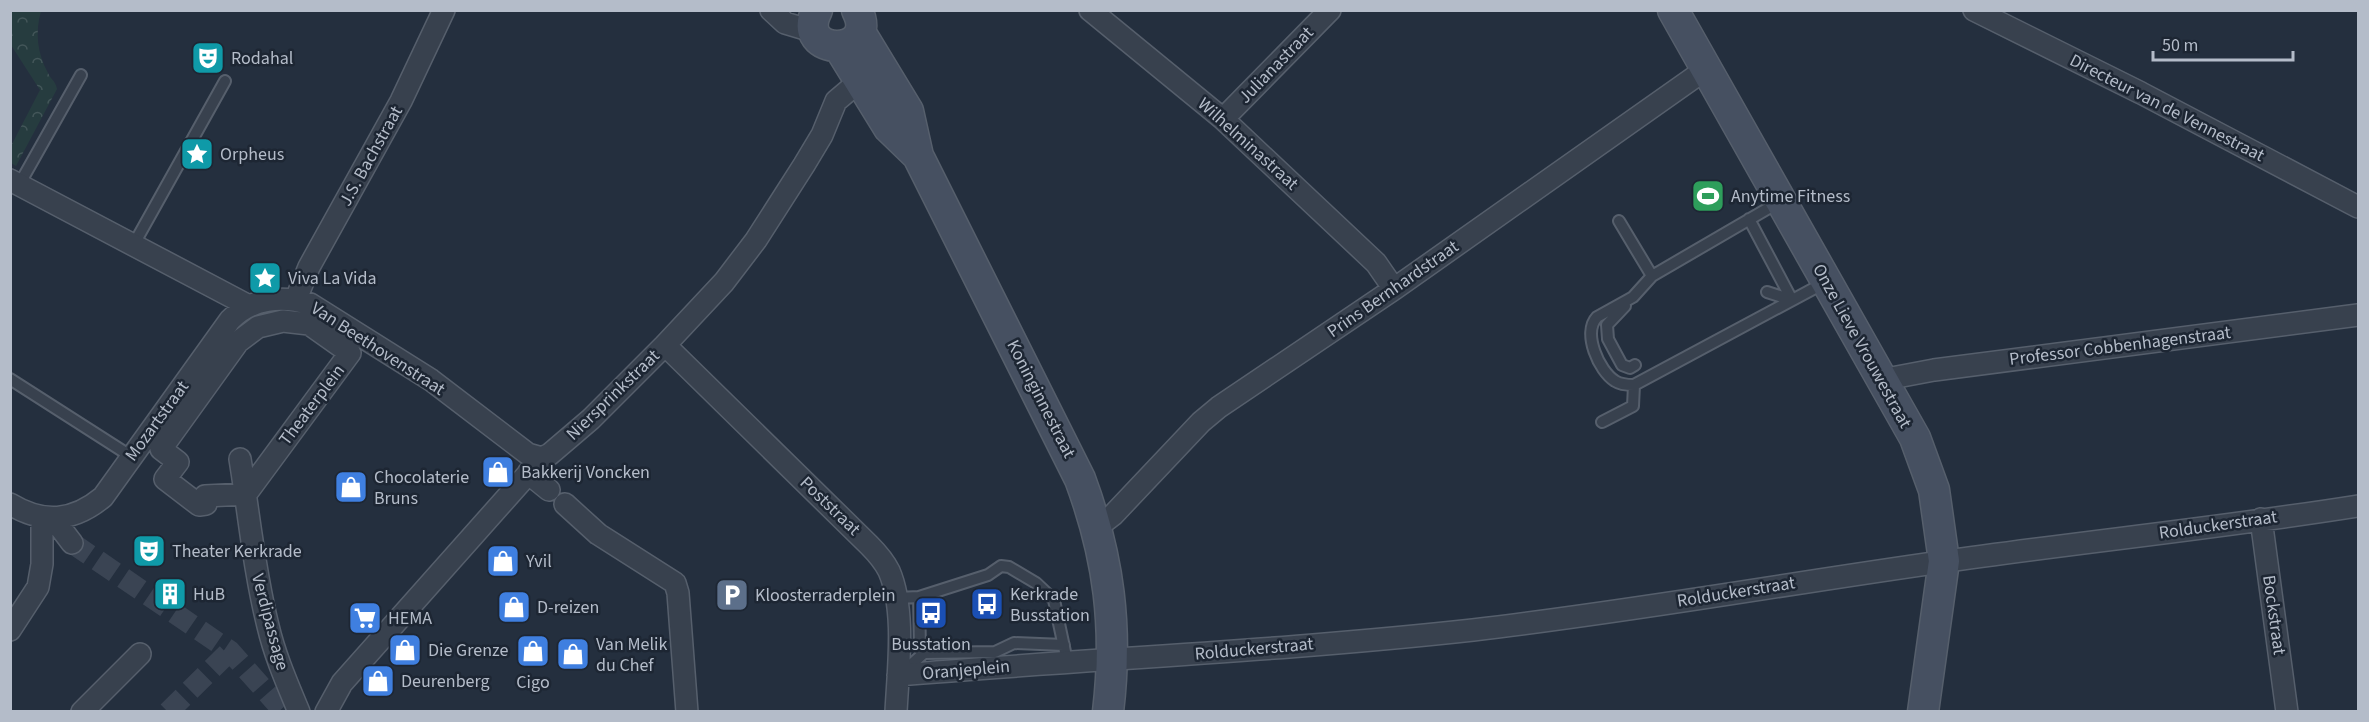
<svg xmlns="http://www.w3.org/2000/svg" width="2369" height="722" font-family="'Source Sans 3',sans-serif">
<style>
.forest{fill:url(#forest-crowns)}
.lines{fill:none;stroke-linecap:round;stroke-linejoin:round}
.street-tunnel{stroke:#3a4453;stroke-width:21;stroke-dasharray:21 10;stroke-linecap:butt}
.lane-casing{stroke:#565f6c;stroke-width:14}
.street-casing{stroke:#565f6c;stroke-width:24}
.secondary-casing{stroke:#565f6c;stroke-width:33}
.lane{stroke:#38414e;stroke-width:10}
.street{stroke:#38414e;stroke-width:21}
.secondary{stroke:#465061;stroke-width:30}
.labels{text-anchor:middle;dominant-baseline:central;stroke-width:5;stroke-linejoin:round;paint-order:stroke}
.poi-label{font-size:18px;fill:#b4bcc9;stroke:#1d2633;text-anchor:start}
.street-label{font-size:18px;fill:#b4bcc9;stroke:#1d2633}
</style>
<defs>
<pattern id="forest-crowns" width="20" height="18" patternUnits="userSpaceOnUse" patternTransform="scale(1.5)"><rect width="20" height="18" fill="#263c3f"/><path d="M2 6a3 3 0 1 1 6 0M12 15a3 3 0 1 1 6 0" fill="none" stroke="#435659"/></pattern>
</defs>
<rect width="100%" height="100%" fill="#242f3e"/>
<!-- forest -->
<path class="forest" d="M11,10L41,11C35,32 37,53 48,73C51,80 55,80 57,89L16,166L11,163V146L40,90L11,45Z"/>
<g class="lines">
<!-- street-tunnel -->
<path class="street-tunnel" d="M72,543L230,651L284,712
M168,712L230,651"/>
<!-- lane casing -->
<g class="lane-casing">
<path id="lane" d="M19,185L81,75
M1779,202L1652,276L1633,297L1597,317C1582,333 1599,371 1615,381C1621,385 1628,385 1634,385L1826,282
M1749,219L1792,300
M1619,221L1652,276
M134,244L225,81
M1767,292L1792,300
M1625,306L1607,325L1608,339L1622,365L1630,368L1635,365
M10,379L132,457
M1602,422L1633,406L1634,385
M919,597L920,649L924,653
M897,598L919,597L988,575L1001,566L1009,567L1036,583L1054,600L1067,661
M903,672L924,653L995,652L1014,643L1064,645"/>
</g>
<!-- street casing -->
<g class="street-casing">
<path id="street" d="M771,10L785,23L815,32
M1090,10L1223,119L1376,263L1394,289
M1974,10L2141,93L2358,207
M1223,119L1330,10
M10,180L249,306
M296,299L309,267L401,101L444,10
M283,321L309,324L350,353L246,494L205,496L206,504L199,505L165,479L178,462L161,449L238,342L258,327Z
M665,345L869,545C877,553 884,561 889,571C906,610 898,670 896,712
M1881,380L1934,370L2358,315
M240,459C249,514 254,570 268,626C275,656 287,683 299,712
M528,473L549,490
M10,504C43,524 73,522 103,497L230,320C251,298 282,295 310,304L431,380L528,454L542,458
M565,504L598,534L675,583L678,593L687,712
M53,518L72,543
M2261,519L2287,712
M1096,528L1113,515L1201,422L1219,407L1394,289L1706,69
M10,630L38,587L42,564V518
M898,675C1090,659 1282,651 1473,630C1629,612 1785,584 1941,562C2080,542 2220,528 2358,506
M82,712L140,654
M326,712L342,683L542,458L550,454L591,419L665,345L724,282L756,240L804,165L822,135L836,101L869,73"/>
</g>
<!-- secondary casing -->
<g class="secondary-casing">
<path id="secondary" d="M817,10C793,58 881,58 857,10
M1673,10L1915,438L1934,490L1944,561L1923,712
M860,32L908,111L918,156L1080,479C1109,557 1118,628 1108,712
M839,47L889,128L918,156"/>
</g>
<!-- lane -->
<use href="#lane" class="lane"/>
<!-- street -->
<use href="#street" class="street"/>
<!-- secondary -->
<use href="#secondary" class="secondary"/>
</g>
<!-- icons -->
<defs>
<g id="theatre-square" transform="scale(1.725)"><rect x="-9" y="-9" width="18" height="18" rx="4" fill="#0f9aa8" stroke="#1d2633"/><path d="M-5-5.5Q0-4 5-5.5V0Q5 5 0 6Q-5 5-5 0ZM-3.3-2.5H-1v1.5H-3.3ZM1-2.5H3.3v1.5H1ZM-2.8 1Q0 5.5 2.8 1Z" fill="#fff"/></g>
<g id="sight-square" transform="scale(1.725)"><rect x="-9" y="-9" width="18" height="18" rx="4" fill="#0f9aa8" stroke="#1d2633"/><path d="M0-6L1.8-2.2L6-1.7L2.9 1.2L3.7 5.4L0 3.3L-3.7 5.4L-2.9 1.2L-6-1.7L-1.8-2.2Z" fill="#fff"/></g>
<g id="stadium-square" transform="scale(1.725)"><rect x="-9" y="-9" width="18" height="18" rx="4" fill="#2e9e5b" stroke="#1d2633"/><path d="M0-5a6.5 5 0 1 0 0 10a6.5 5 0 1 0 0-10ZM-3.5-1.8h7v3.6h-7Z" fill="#fff"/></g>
<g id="shop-square" transform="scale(1.725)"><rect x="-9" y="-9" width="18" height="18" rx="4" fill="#3f7fe0" stroke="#1d2633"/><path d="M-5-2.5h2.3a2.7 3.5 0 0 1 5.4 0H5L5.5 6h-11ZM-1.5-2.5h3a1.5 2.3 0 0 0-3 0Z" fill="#fff"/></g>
<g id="building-square" transform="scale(1.725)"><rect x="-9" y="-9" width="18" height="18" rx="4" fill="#0f9aa8" stroke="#1d2633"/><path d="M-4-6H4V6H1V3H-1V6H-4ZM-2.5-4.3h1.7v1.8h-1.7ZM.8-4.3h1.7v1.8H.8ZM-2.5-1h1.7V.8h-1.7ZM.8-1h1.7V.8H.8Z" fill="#fff"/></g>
<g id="parking-square" transform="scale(1.725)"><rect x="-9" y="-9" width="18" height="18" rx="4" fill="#5c6f8a" stroke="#1d2633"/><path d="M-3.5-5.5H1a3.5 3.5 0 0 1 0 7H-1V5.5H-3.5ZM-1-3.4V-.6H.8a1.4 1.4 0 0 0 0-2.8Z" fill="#fff"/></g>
<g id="bus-square" transform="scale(1.725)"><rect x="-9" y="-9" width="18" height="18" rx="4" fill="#1a4fb4" stroke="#1d2633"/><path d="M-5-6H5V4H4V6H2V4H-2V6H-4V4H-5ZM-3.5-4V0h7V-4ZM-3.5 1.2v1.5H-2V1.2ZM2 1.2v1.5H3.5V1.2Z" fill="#fff"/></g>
<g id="supermarket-square" transform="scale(1.725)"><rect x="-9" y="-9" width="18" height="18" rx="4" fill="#3f7fe0" stroke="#1d2633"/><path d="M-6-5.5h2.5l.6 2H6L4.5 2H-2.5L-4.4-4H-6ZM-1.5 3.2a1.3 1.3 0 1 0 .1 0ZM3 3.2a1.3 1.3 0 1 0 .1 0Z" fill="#fff"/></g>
</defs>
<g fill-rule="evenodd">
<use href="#theatre-square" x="208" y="58"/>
<use href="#sight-square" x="197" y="154"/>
<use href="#stadium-square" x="1708" y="196"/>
<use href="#sight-square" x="265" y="278"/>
<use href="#shop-square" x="498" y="472"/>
<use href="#shop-square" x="351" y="487"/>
<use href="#theatre-square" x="149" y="551"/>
<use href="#shop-square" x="503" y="561"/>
<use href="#building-square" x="170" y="594"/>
<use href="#parking-square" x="732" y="595"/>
<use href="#bus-square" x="987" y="604"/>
<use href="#shop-square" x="514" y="607"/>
<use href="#bus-square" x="931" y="613"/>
<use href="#supermarket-square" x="365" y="618"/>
<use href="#shop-square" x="405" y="650"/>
<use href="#shop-square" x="533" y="651"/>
<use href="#shop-square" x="573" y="654"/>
<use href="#shop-square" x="378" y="681"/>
</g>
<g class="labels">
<!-- poi labels -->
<g class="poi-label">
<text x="231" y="58">Rodahal</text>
<text x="220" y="154">Orpheus</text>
<text x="1731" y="196">Anytime Fitness</text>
<text x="288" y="278">Viva La Vida</text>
<text x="521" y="472">Bakkerij Voncken</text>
<text x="374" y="477">Chocolaterie<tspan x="374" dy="21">Bruns</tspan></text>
<text x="172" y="551">Theater Kerkrade</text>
<text x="526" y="561">Yvil</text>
<text x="193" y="594">HuB</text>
<text x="1010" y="594">Kerkrade<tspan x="1010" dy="21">Busstation</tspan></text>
<text x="755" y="595">Kloosterraderplein</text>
<text x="537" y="607">D-reizen</text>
<text x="388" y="618">HEMA</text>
<text x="596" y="644">Van Melik<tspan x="596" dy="21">du Chef</tspan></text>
<text x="931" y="644" text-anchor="middle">Busstation</text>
<text x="428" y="650">Die Grenze</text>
<text x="401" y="681">Deurenberg</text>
<text x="533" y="682" text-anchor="middle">Cigo</text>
</g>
<!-- street labels -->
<g class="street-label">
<text transform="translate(1276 65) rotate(-46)">Julianastraat</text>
<text transform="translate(2167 108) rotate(27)">Directeur van de Vennestraat</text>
<text transform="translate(1248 144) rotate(42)">Wilhelminastraat</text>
<text transform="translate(371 156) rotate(-61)">J.S. Bachstraat</text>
<text transform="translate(1393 289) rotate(-35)">Prins Bernhardstraat</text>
<text transform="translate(1862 346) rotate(61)">Onze Lieve Vrouwestraat</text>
<text transform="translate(2120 346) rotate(-7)">Professor Cobbenhagenstraat</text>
<text transform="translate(378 349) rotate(33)">Van Beethovenstraat</text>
<text transform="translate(613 395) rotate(-44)">Niersprinkstraat</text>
<text transform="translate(1041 399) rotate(63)">Koninginnestraat</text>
<text transform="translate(312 405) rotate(-53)">Theaterplein</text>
<text transform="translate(157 421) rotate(-54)">Mozartstraat</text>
<text transform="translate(830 506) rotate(44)">Poststraat</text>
<text transform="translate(2218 525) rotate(-8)">Rolduckerstraat</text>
<text transform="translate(1736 592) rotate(-9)">Rolduckerstraat</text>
<text transform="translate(2274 615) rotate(82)">Bockstraat</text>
<text transform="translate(270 622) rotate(75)">Verdipassage</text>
<text transform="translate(1254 649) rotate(-5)">Rolduckerstraat</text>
<text transform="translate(966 670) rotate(-5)">Oranjeplein</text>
</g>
</g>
<!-- border -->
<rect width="2369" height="722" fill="none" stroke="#b4bcc9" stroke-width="24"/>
<!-- scale -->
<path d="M2153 51v9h140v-9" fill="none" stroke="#b4bcc9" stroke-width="3"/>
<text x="2162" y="51" font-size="18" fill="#b4bcc9" stroke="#1d2633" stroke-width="4.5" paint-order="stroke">50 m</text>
</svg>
